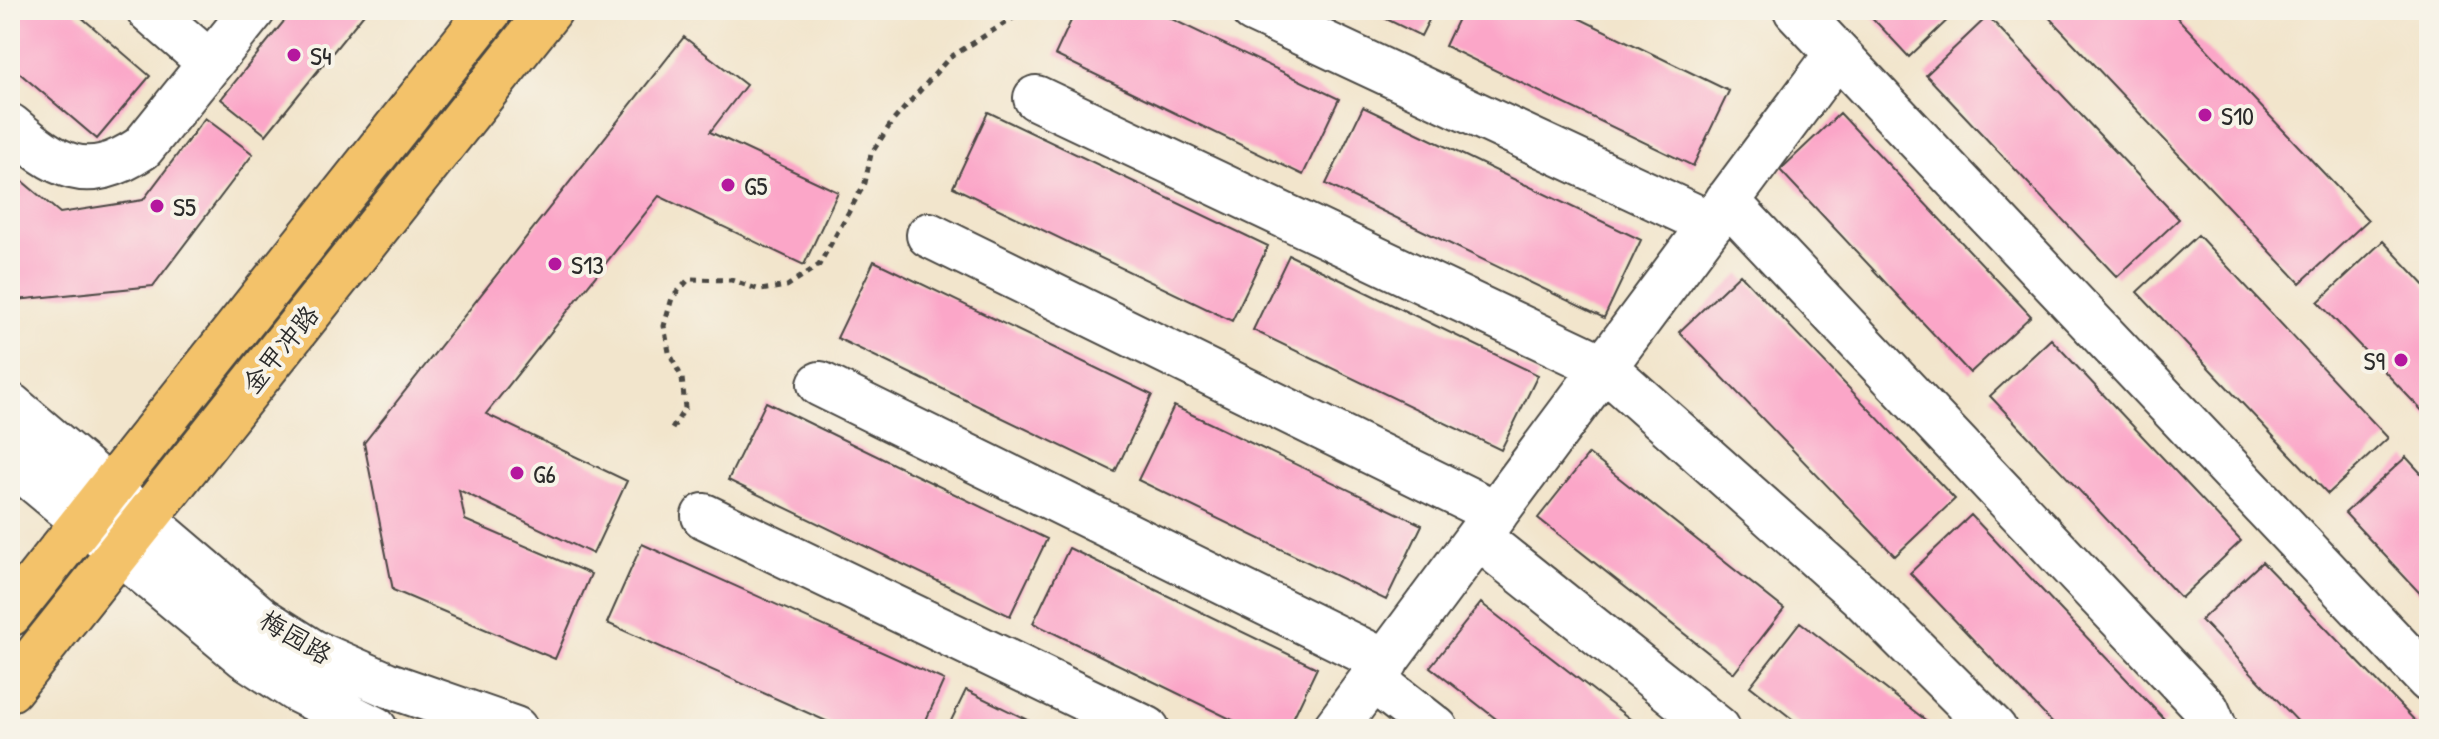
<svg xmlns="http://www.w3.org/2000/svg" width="2439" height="739" font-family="'Patrick Hand','LXGW WenKai TC',sans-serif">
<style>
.building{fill:#fba6c8}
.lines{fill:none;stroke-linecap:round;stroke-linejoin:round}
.minor-casing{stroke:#494743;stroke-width:48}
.major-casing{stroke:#494743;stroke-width:48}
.path{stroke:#494743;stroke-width:5;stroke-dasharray:6 6;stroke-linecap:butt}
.minor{stroke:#fff;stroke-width:44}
.major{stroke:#f3c26a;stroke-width:44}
.poi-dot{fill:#b5179e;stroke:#f7f3e8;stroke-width:3}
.labels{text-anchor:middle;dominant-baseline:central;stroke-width:8;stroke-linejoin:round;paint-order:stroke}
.poi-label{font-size:26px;fill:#2b2b2b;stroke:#f7f3e8;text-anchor:start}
.street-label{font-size:26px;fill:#2b2b2b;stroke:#f7f3e8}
</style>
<rect width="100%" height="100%" fill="#f7f3e8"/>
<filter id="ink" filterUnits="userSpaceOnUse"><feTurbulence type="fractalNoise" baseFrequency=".0125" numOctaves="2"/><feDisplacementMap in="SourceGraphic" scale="16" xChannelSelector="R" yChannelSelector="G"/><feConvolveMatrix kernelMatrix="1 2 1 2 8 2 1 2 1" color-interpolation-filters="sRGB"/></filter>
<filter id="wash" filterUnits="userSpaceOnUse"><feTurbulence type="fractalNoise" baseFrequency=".006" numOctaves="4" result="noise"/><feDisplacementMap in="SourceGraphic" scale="32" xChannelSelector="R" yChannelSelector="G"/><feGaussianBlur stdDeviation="1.8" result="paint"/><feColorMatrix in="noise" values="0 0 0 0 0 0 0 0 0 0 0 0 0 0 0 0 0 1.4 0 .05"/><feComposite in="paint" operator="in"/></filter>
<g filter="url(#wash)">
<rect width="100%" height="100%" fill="#f2e5cc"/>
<g id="blocks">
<!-- building -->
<path class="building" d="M10,10H73L150,76L97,139L10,65Z
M293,10H367L266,135L221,99Z
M1076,10H1153L1339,99L1303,175L1055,55Z
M1368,10H1434L1421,36Z
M1462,10H1562L1729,91L1693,166L1445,46Z
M1865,10H1958L1909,57Z
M2042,10H2170L2368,220L2300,283Z
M1988,16L2179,219L2117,277L1926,75Z
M684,37L746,85L710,132L838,192L804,265L659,196L486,414L627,481L593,554L459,490L465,520L591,574L555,659L393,590L364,443Z
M1363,107L1641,240L1604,318L1326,184Z
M988,112L1268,246L1232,321L953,187Z
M1840,113L2031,316L1970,373L1780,170Z
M205,118L253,154L153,286L16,300L10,295V171L60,213L143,200Z
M2198,235L2388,438L2328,494L2137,292Z
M2383,241L2429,290V418L2318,302Z
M1289,255L1538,375L1501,450L1253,330Z
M874,261L1152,395L1115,472L837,338Z
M1740,274L1955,499L1895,556L1679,332Z
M2051,339L2241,541L2181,598L1990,396Z
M766,402L1047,539L1010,616L728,480Z
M1174,406L1422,525L1386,600L1138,480Z
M1589,454L1784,609L1734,673L1538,518Z
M2406,457L2429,482V603L2345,513Z
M1971,515L2166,721L2157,729H2058L1910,573Z
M642,544L944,680L922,729H844L607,623Z
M1069,548L1317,668L1288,729H1251L1033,623Z
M2262,562L2423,729H2305L2201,620Z
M1481,603L1643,729H1509L1430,667Z
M1800,622L1937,729H1805L1750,686Z
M966,690L1046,729H947Z"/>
</g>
</g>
<g filter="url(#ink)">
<use href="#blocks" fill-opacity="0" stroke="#494743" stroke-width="2"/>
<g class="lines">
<!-- minor casing -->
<g class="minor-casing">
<path id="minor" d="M149,10L210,63
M1253,10L1711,224
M1796,10L2429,680
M1036,98L1604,367L1859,594L1994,729
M10,126C57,166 85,186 142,148L253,10
M1727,201L2207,710L2215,729
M929,235L1496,513
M820,384L1386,662
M10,405L261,619L313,652L386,684L515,729
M10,460L246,657L295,689L375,729
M704,516L1147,729
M1478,537L1718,729
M1372,679L1436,729
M1335,729L1837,54"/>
</g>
<!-- major casing -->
<g class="major-casing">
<path id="major" d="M10,614L490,10
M10,689L550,10"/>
</g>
<!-- path -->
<path class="path" d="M672,429L685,408L682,378L669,352L664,326L672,298L689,279L731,280L760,290L787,286L819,265L865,183L871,154L892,122L949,58L1026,10"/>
<!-- minor -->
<use href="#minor" class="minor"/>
<!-- major -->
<use href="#major" class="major"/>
</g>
</g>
<!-- markers -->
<g class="poi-dot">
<circle cx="294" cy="55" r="8"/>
<circle cx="2205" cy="115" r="8"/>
<circle cx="728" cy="185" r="8"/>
<circle cx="157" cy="206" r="8"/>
<circle cx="555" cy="264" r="8"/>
<circle cx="2401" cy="360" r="8"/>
<circle cx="517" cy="473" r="8"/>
</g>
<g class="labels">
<!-- poi labels -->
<g class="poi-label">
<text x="310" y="55">S4</text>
<text x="2221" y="115">S10</text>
<text x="744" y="185">G5</text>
<text x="173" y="206">S5</text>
<text x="571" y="264">S13</text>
<text x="2385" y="360" text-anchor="end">S9</text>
<text x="533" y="473">G6</text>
</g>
<!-- street labels -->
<g class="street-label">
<text transform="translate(280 349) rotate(-51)">金甲冲路</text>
<text transform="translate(296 637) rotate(31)">梅园路</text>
</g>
</g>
<!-- margin -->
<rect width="2439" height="739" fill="none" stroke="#f7f3e8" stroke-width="40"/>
</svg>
